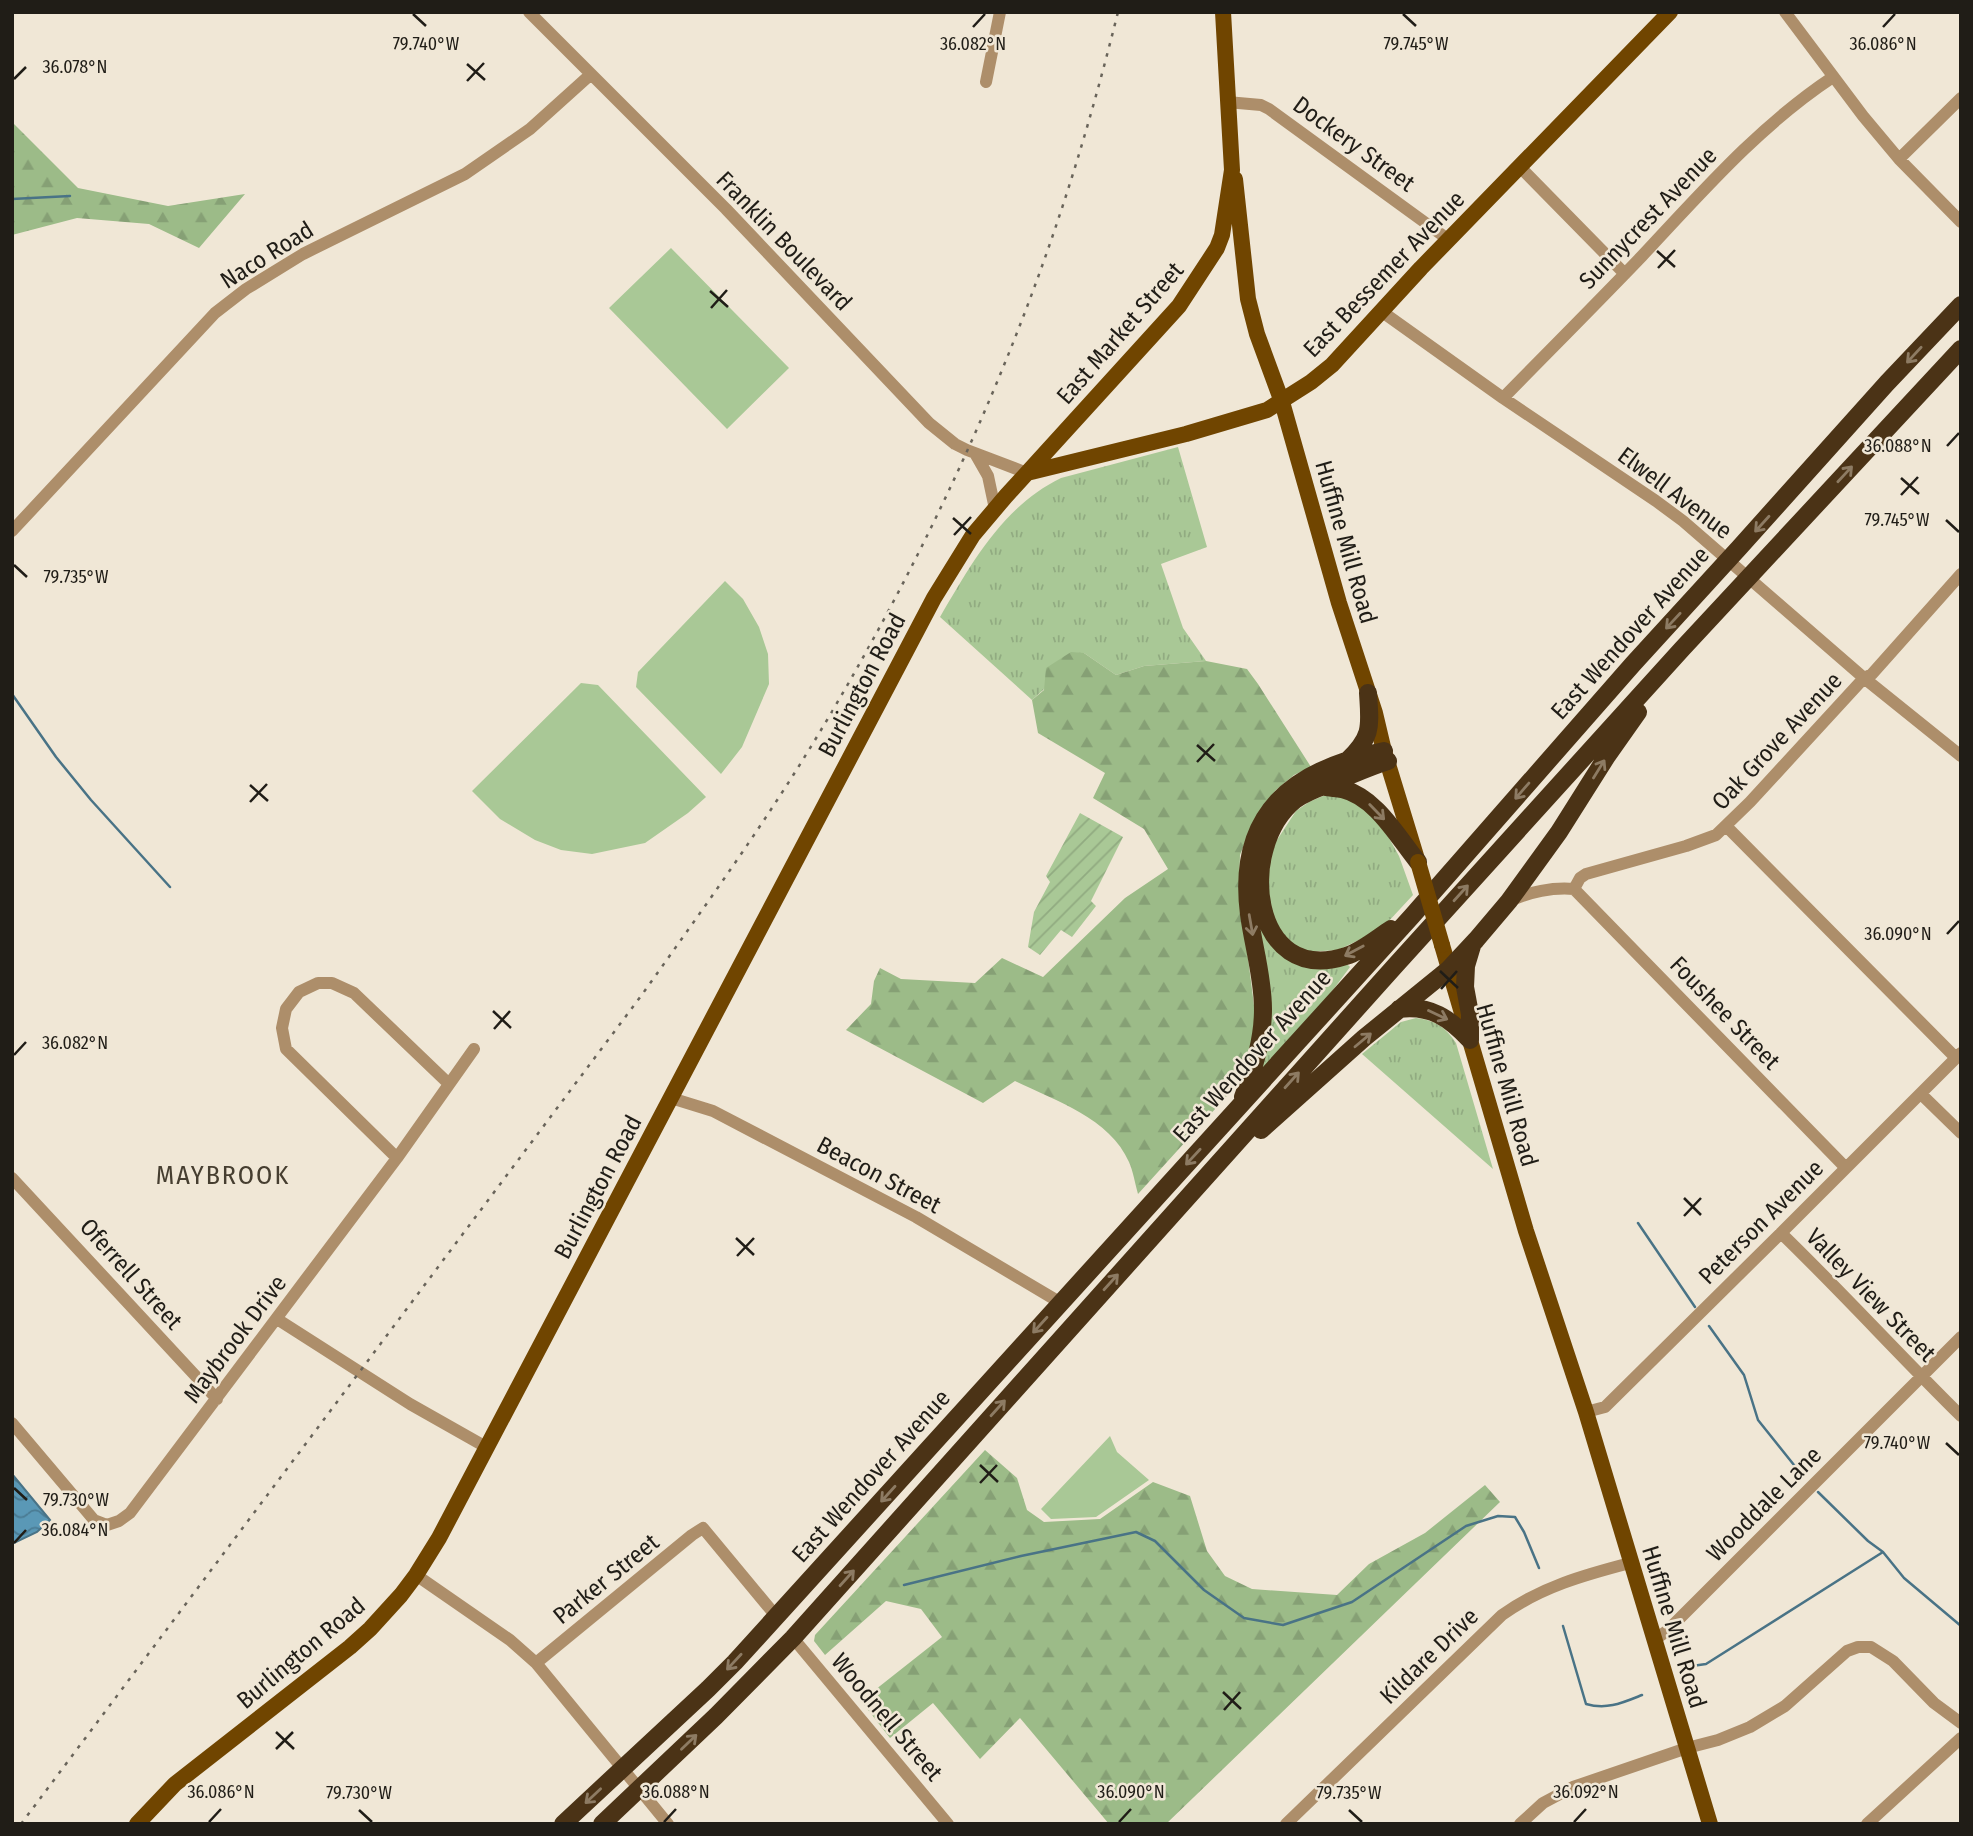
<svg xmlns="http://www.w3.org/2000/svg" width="1973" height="1836" font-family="'Fira Sans Condensed',sans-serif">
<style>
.grass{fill:url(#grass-tufts)}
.forest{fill:url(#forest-firs)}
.park{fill:#a9c896}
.garden{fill:url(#garden-furrows)}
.water{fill:url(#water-waves);stroke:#497386;stroke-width:2}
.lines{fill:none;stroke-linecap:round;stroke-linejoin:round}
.stream{stroke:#497386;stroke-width:2.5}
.minor{stroke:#ad8e6a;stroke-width:12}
.major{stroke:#704500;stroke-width:16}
.highway{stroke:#4b3316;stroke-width:18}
.rail{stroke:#69645a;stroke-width:2.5;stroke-dasharray:3.5 7;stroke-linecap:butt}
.major-bridge{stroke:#704500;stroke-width:16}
.oneway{stroke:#8d7b63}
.ticks{fill:none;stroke:#201d17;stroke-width:2.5}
.labels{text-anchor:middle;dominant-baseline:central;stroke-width:5;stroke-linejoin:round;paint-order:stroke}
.street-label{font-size:24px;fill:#201d17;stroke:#f0e7d6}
.neighbourhood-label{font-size:26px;letter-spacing:2px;fill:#463e30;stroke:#f0e7d6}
.ticks-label{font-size:18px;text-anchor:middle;fill:#201d17;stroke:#f0e7d6;stroke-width:5;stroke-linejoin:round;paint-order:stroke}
</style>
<defs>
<pattern id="grass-tufts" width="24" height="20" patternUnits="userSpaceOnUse" patternTransform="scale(1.75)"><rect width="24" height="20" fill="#a9c896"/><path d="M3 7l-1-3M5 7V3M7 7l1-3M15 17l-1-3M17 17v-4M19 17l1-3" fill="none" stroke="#91ab81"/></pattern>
<pattern id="forest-firs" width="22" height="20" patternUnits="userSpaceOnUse" patternTransform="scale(1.75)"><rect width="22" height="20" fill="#9cbb88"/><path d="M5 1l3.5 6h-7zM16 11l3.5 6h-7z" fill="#86a075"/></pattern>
<pattern id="garden-furrows" width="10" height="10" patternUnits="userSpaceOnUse" patternTransform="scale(1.75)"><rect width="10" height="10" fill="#a9c896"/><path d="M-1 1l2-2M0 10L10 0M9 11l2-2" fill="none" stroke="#91ab81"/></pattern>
<pattern id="water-waves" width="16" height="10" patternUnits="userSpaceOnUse" patternTransform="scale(1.75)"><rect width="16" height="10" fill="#5a98b6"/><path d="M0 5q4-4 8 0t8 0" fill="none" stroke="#4a7b93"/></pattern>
</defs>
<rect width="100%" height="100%" fill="#f0e7d6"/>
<!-- grass -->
<path class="grass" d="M1178,447L1207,547L1161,564L1183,628L1206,661L1144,666L1116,675L1084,653L1032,700L940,617C971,564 1003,506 1061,478Z
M1335,795L1360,803L1385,831L1399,856L1413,895L1387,923L1361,939L1338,950L1307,952L1285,940L1270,912L1267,893L1270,859L1275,843L1296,811L1309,802L1323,796Z
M1257,920H1260C1277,962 1301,976 1346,963L1350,967L1324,1002L1263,1069L1259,1066Z
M1416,1018C1434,1020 1446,1027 1456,1043L1493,1169L1362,1054L1401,1022Z"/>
<!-- forest -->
<path class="forest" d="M12,122L78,188L168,206L245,194L199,248L149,224L77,218L12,235Z
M1071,652L1084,653L1116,675L1144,666L1206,661L1247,669L1258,684L1311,767L1294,775L1276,790L1261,809L1249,832L1240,855L1239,887L1256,1021L1251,1047L1243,1072L1226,1097L1138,1194C1135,1183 1133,1171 1129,1162C1110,1118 1054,1100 1015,1081L983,1103L846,1030L871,1004L874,981L880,968L901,979L975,983L1002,958L1043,977L1125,898L1168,869L1144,829L1093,798L1105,773L1038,733L1032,700L1044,690L1046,668Z
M985,1450L1017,1478L1027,1510L1044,1522L1100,1519L1153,1482L1190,1496L1207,1551L1225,1576L1252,1589L1337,1595L1369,1564L1425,1533L1485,1485L1500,1502L1166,1824H1109L1020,1718L980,1759L933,1703L890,1738L861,1701L942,1637L921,1609L886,1601L825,1655L814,1641L815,1635Z"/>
<!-- park -->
<path class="park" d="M671,248L789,368L727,429L609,308Z
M725,581L743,599L759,627L768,654L769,684L742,747L721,774L636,687L638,672Z
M581,683L598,685L706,797L688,813L645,843L592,854L561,850L535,840L500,819L472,791Z
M1110,1436L1117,1452L1149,1480L1096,1517L1051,1519L1041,1509Z"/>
<!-- garden -->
<path class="garden" d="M1080,813L1123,837L1091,901L1096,906L1072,937L1061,930L1040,955L1028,947L1034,912L1050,882L1046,876Z"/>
<!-- water -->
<path class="water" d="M12,1474L50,1520L37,1532L12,1544Z"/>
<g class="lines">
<!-- stream -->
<path class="stream" d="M12,199L70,196
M12,694L56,757L91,800L170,887
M1638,1223L1695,1307
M1709,1326L1744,1375L1758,1420L1802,1475
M1818,1492L1868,1541L1883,1552L1904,1578L1961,1626
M904,1585L1021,1556L1136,1532L1155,1541L1204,1590L1244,1618L1283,1625L1352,1602L1466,1526L1498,1516L1515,1517L1524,1532L1539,1568
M1563,1626L1586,1704C1607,1710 1622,1703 1642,1695
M1692,1666L1706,1664L1883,1552"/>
<!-- minor -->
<path class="minor" d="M529,12L726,209L929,423L955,444L967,450L1027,473
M1785,12L1863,116L1899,159L1961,222
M986,82L1000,12
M1227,102L1261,105L1269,109L1449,240
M1899,159L1961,98
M1520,167L1625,274
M1381,311L1503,398L1656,501L1683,521L1864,678L1961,756
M1503,398C1549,351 1596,304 1642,256C1702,192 1759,126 1833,77
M976,455L988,476L995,509
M12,531L215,313L246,289L303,254L465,174L530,129L590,75
M1726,826L1956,1058
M1574,889L1845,1167
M1510,901C1529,892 1553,887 1574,889L1580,878L1586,874L1686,846L1716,835L1750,802L1864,678L1872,674L1961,574
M1921,1094L1961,1133
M671,1098L713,1111L916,1217L1061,1303
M397,1158L286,1049L282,1028L286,1009L299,992L318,983H332L354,993L449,1084
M12,1178L217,1399
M1781,1233C1843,1293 1900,1356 1961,1416
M277,1319L410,1404L486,1447
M1586,1412L1605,1407L1781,1233L1961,1053
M12,1423L94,1520L107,1525L119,1521L130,1513L397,1158L474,1049
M416,1575L510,1640L536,1663L668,1824
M793,1638L948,1824
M1654,1640L1667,1631L1961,1337
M536,1663L692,1535L703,1528L776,1616
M1286,1824L1502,1615C1541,1587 1584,1575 1630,1563
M1520,1824L1543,1803L1573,1787L1687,1748L1718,1740L1750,1727L1785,1706L1847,1651L1858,1647H1871L1893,1661L1934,1703L1961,1723
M1867,1824L1961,1738"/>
<!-- major -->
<path class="major" d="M1235,179L1248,299L1257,334L1282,402L1339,603L1375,713L1384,751L1417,859
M1027,473L1186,434L1267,410L1311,382L1332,365L1421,268L1670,12
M1442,945L1526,1231L1586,1412L1710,1824
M137,1824L175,1784L350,1647L370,1629L401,1595L416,1575L439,1538L934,598L973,535L1006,496L1179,306L1217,248L1222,235L1232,170L1223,12"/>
<!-- highway -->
<path class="highway" d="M1348,760C1373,736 1370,726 1368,693
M1388,761C1369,767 1352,775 1334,782C1321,787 1306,792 1295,800C1236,847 1251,987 1346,956C1362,951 1377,938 1391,929
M1325,787C1330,788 1336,788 1342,789C1376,797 1397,836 1418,862
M1399,1009C1431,1005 1449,1018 1470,1040
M1470,1040V1014L1465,987L1466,966L1472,946
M1243,1097C1254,1068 1263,1040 1263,1009C1263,977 1253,945 1249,914C1236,813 1293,769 1384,751
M1261,1130L1364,1038L1449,969L1476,940L1509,901L1559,832L1607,756L1638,712
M563,1824L708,1689L735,1662L1412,916L1633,664L1739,548L1887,383L1961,305
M602,1824L716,1716L793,1638L1394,967L1682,649L1961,349"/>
<!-- rail -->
<path class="rail" d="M21,1824L641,996C703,909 766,822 821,730C917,570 1001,392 1060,214C1082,148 1101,80 1118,12"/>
<!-- major-bridge -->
<path class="major-bridge" d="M1418,862L1442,945"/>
</g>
<!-- one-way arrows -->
<defs><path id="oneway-shaft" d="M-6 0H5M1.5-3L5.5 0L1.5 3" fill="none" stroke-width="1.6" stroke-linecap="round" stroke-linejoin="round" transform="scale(1.75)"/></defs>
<g class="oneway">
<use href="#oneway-shaft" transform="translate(1914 355) rotate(133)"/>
<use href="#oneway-shaft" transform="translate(1845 474) rotate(-47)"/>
<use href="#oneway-shaft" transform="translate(1762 524) rotate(132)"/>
<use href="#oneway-shaft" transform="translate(1673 621) rotate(133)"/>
<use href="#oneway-shaft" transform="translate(1599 769) rotate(-58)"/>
<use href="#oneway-shaft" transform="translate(1522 791) rotate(131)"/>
<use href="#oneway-shaft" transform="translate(1377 812) rotate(46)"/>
<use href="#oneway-shaft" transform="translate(1461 893) rotate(-48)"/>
<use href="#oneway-shaft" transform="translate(1251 925) rotate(80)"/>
<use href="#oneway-shaft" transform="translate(1354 951) rotate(152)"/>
<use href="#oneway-shaft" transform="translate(1438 1015) rotate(25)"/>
<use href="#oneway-shaft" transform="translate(1363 1040) rotate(-40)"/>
<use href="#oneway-shaft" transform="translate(1292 1080) rotate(-48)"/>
<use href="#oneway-shaft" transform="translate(1193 1157) rotate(133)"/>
<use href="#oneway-shaft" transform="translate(1111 1282) rotate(-48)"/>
<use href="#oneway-shaft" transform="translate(1040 1325) rotate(132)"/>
<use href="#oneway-shaft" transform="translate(998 1408) rotate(-48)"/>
<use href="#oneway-shaft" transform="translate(888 1494) rotate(132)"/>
<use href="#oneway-shaft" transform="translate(847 1578) rotate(-48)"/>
<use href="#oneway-shaft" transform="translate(734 1662) rotate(133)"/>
<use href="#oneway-shaft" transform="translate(689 1742) rotate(-44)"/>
<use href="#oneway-shaft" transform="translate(593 1796) rotate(137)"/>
</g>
<!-- ticks -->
<path class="ticks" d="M413,14L426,26M1403,14L1416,26M973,27L985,14M1883,27L1895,14M467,64L485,80M14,79L26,67M467,81L484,63M1657,251L1675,267M1658,268L1675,250M710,291L728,307M711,308L727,290M1947,446L1959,433M1901,478L1919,494M1901,495L1918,477M953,518L971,534M1946,520L1959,532M954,535L971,517M14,565L27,577M1197,745L1215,761M1197,762L1214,744M250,785L268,801M250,802L267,784M1947,934L1959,921M1440,971L1458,988M1441,989L1457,971M493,1011L511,1028M494,1029L510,1011M14,1055L26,1042M1684,1198L1701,1215M1684,1216L1701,1198M736,1238L754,1255M737,1256L754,1238M1946,1443L1959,1455M980,1465L998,1482M980,1483L997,1465M14,1488L27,1500M14,1543L26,1530M1223,1692L1241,1709M1224,1710L1240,1692M276,1732L294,1749M276,1749L293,1732M359,1810L372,1822M1349,1810L1362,1822M209,1822L221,1809M664,1822L676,1809M1119,1822L1131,1809M1574,1822L1586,1809"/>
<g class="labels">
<!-- street labels -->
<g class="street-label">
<text transform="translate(1354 144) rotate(36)">Dockery Street</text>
<text transform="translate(1648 218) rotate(-46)">Sunnycrest Avenue</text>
<text transform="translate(784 241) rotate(46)">Franklin Boulevard</text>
<text transform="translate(267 255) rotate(-32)">Naco Road</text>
<text transform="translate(1384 274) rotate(-46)">East Bessemer Avenue</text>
<text transform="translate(1120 333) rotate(-49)">East Market Street</text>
<text transform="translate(1675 493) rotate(37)">Elwell Avenue</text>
<text transform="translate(1346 542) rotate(74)">Huffine Mill Road</text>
<text transform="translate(1630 633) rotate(-48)">East Wendover Avenue</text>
<text transform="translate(862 685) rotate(-62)">Burlington Road</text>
<text transform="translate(1777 741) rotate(-47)">Oak Grove Avenue</text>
<text transform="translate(1725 1013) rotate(46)">Foushee Street</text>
<text transform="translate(1252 1056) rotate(-48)">East Wendover Avenue</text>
<text transform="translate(1507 1085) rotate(74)">Huffine Mill Road</text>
<text transform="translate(879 1175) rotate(28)">Beacon Street</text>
<text transform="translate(598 1187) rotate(-62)">Burlington Road</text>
<text transform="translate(1761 1222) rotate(-45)">Peterson Avenue</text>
<text transform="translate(131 1274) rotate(48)">Oferrell Street</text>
<text transform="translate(1871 1295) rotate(46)">Valley View Street</text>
<text transform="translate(235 1339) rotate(-53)">Maybrook Drive</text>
<text transform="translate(871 1476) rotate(-48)">East Wendover Avenue</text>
<text transform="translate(1764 1504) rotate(-45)">Wooddale Lane</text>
<text transform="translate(606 1579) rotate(-39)">Parker Street</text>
<text transform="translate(1674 1627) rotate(73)">Huffine Mill Road</text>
<text transform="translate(301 1653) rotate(-40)">Burlington Road</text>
<text transform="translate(1429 1656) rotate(-44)">Kildare Drive</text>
<text transform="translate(887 1717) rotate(50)">Woodnell Street</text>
</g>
<!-- neighbourhood labels -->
<g class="neighbourhood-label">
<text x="223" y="1175">MAYBROOK</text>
</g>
</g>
<g class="ticks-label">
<text x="426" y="50">79.740°W</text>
<text x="1416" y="50">79.745°W</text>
<text x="973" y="50">36.082°N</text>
<text x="1883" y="50">36.086°N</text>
<text x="75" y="73">36.078°N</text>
<text x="1898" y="452">36.088°N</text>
<text x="1897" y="526">79.745°W</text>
<text x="76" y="583">79.735°W</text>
<text x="1898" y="940">36.090°N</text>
<text x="75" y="1049">36.082°N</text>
<text x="1897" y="1449">79.740°W</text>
<text x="76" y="1506">79.730°W</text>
<text x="75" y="1536">36.084°N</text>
<text x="221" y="1798">36.086°N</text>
<text x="676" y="1798">36.088°N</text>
<text x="1131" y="1798">36.090°N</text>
<text x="1586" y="1798">36.092°N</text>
<text x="359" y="1799">79.730°W</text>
<text x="1349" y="1799">79.735°W</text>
</g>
<!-- border -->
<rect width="1973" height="1836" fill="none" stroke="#201d17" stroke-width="28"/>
</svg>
